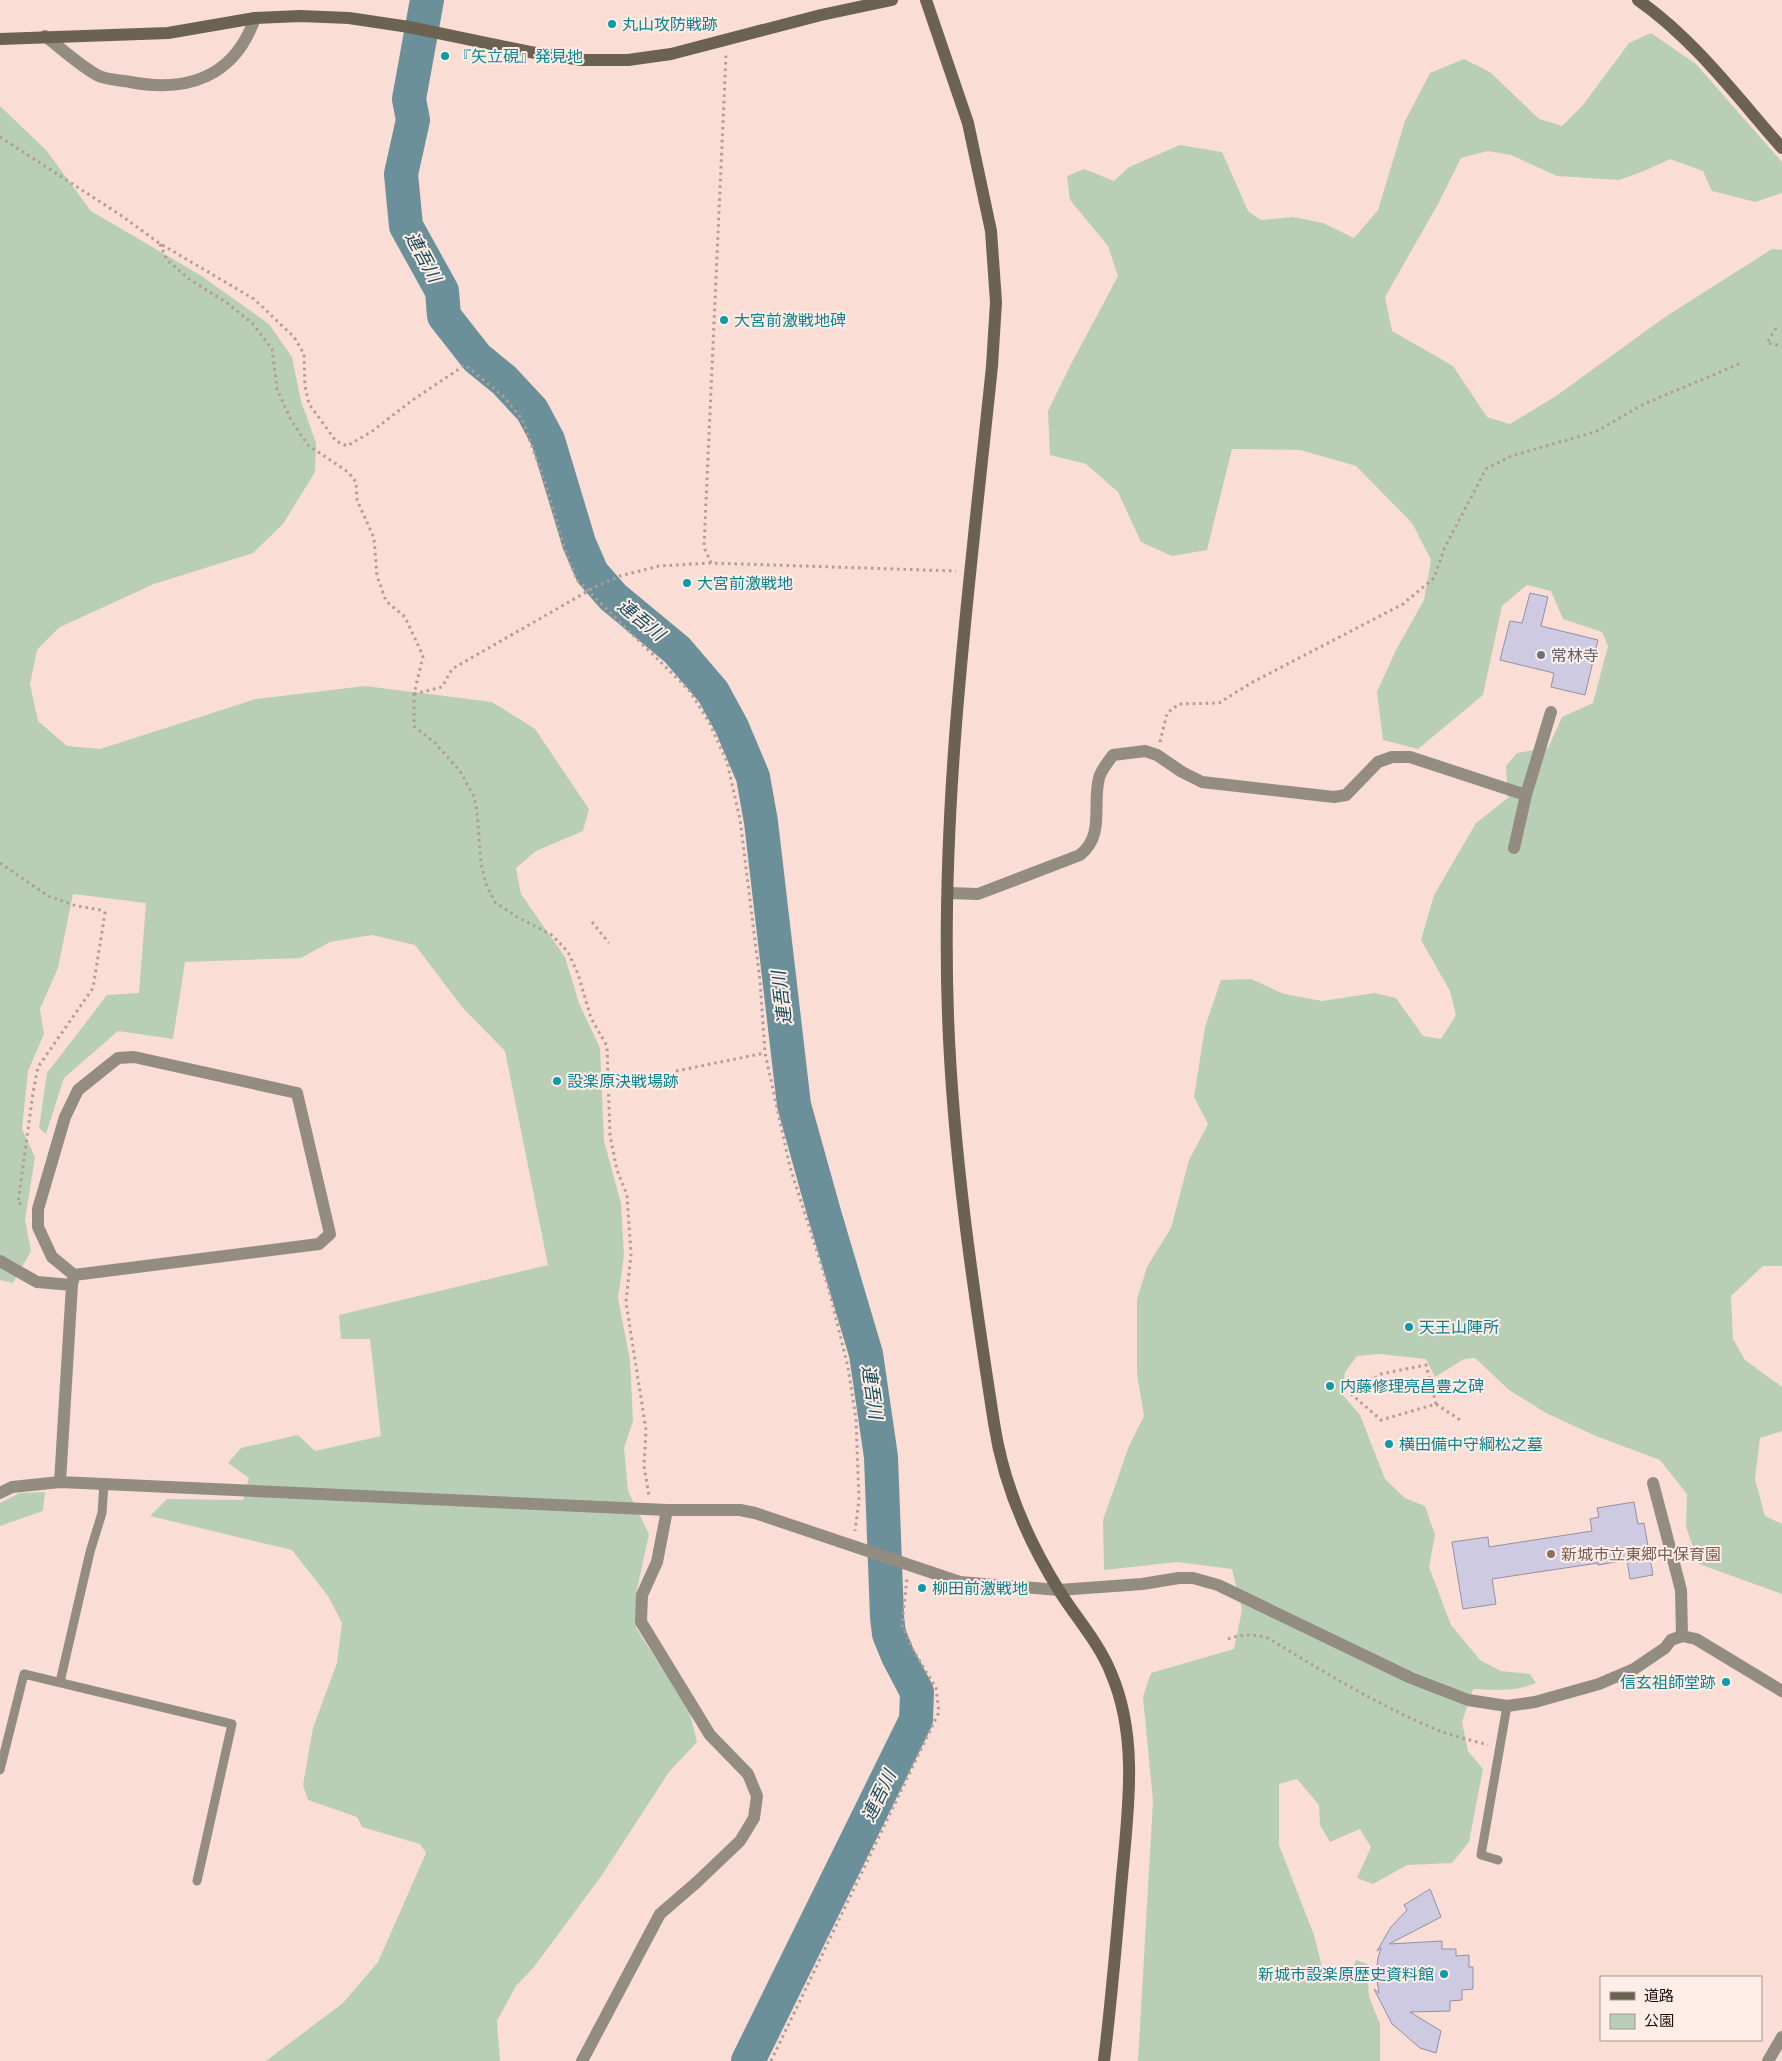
<svg xmlns="http://www.w3.org/2000/svg" width="1782" height="2061" font-family="'DM Sans','Noto Sans JP',sans-serif">
<style>
.green{fill:#b8cfb6}
.lines{fill:none;stroke-linecap:round;stroke-linejoin:round}
.river{stroke:#6b909a;stroke-width:34}
.building{fill:#cecae2;stroke:#938fa5}
.path{stroke:#b29c95;stroke-width:3;stroke-dasharray:2.5 4;stroke-linecap:butt}
.lane{stroke:#938c80;stroke-width:9}
.street{stroke:#938c80;stroke-width:12}
.secondary{stroke:#6c6251;stroke-width:12}
.culture-dot{fill:#0f9aa8;stroke:#ffeee8;stroke-width:2}
.worship-dot{fill:#6b7280;stroke:#ffeee8;stroke-width:2}
.education-dot{fill:#8d6e63;stroke:#ffeee8;stroke-width:2}
.labels{text-anchor:middle;dominant-baseline:central;stroke-width:4;stroke-linejoin:round;paint-order:stroke}
.culture-label{font-size:16px;fill:#0d838f;stroke:#ffeee8;text-anchor:start}
.worship-label{font-size:16px;fill:#5b616d;stroke:#ffeee8;text-anchor:start}
.education-label{font-size:16px;fill:#785e54;stroke:#ffeee8;text-anchor:start}
.water-label{font-size:18px;font-style:italic;fill:#154c58;stroke:#ffeee8}
</style>
<rect width="100%" height="100%" fill="#faded5"/>
<!-- green -->
<path class="green" d="M1651,33L1696,64L1782,162V193L1755,202L1712,191L1703,171L1670,159L1644,171L1619,180L1557,176L1511,155L1488,151L1461,158L1438,204L1385,297L1392,331L1453,366L1487,417L1510,424L1556,396L1665,317L1772,249L1782,250V1266H1763L1731,1296L1733,1339L1745,1360L1782,1387V1431L1760,1438L1755,1479L1765,1516L1782,1524V1594L1699,1564L1686,1527L1687,1494L1660,1460L1596,1436L1546,1413L1509,1390L1475,1358L1464,1359L1435,1377L1426,1359L1380,1354L1357,1356L1345,1372L1342,1394L1360,1415L1385,1479L1405,1498L1425,1506L1435,1535L1429,1567L1451,1625L1480,1660L1501,1671L1530,1674L1536,1683C1515,1692 1495,1690 1473,1689L1462,1722L1468,1751L1483,1769L1469,1842L1452,1863L1407,1865L1373,1884L1357,1878L1371,1847L1360,1829L1330,1842L1320,1825L1319,1805L1297,1779L1279,1784V1845L1314,1935L1326,1983L1345,1982L1356,1960L1367,1964L1369,1997L1380,2024V2061H1138L1153,1801L1143,1697L1151,1673L1234,1649L1242,1610L1232,1569L1177,1562L1104,1570L1103,1520L1129,1446L1144,1416L1137,1374V1299L1147,1267L1171,1228L1189,1160L1208,1124L1194,1097L1205,1027L1221,980L1251,979L1284,994L1322,1001L1374,993L1396,998L1423,1036L1441,1039L1456,1015L1450,991L1421,940L1434,895L1476,823L1508,798L1506,766L1517,753L1548,748L1562,717L1593,703L1608,646L1602,632L1563,619L1551,591L1527,585L1502,606L1483,695L1418,749L1383,740L1377,692L1396,650L1424,600L1431,560L1412,523L1356,466L1300,450L1232,449L1207,550L1172,556L1141,542L1118,492L1086,464L1050,455L1048,411L1071,364L1118,276L1108,246L1070,200L1067,176L1084,169L1114,181L1129,167L1180,145L1222,152L1248,211L1261,220L1293,217L1323,223L1354,238L1378,210L1405,121L1430,73L1464,59L1490,72L1539,119L1562,126L1583,105L1629,43Z
M0,106L46,150L91,211L200,275L269,324L292,357L301,401L316,443L315,472L283,524L253,553L154,584L60,627L37,650L30,684L38,721L67,746L100,749L256,699L365,686L492,702L535,729L589,809L583,831L536,851L516,868L521,894L565,957L579,1003L600,1048L604,1141L621,1203L624,1256L618,1298L630,1360L633,1421L624,1448L628,1491L649,1534L636,1594V1628L689,1710L697,1742L669,1772L602,1875L534,1967L516,1986L497,2021L500,2061H266L343,2003L378,1962L426,1853L420,1844L362,1827L357,1817L308,1800L303,1785L313,1728L337,1663L342,1623L328,1596L292,1550L150,1516L167,1499L243,1500L249,1478L228,1463L241,1448L298,1435L315,1451L381,1436L370,1339H341L339,1315L548,1265L505,1051L462,1007L415,945L372,935L330,942L301,958L185,962L173,1039L118,1031L64,1078L46,1134L39,1128L47,1073L107,995L139,993L146,903L73,894L58,968L40,1009L44,1034L28,1071L22,1129L35,1157L25,1220L31,1251L13,1283L0,1280Z
M45,1492L43,1511L0,1526V1503L20,1493Z"/>
<g class="lines">
<!-- river -->
<path class="river" d="M427,0L409,99L413,120L401,174L406,226L442,291L444,316L477,358L504,380L532,410L548,440L579,543L592,573L613,597L677,650L713,692L732,727L753,777L761,822L794,1105L825,1216L866,1354L881,1457L887,1617L889,1634L898,1656L917,1692L916,1720L748,2061"/>
</g>
<!-- building -->
<path class="building" d="M1530,593L1548,597L1541,626L1598,640L1585,695L1551,687L1554,673L1500,660L1510,621L1522,623Z
M1634,1502L1638,1524L1644,1523L1653,1575L1630,1579L1627,1560L1598,1565V1563L1492,1579L1496,1604L1463,1609L1452,1542L1488,1537L1489,1547L1592,1531L1590,1519L1599,1517L1597,1508Z
M1430,1889L1441,1917L1389,1944L1442,1941V1949H1456V1956L1469,1955V1967H1473V1989L1462,1990V2000L1450,2001V2011L1410,2012L1441,2031L1436,2053L1420,2048L1392,2024L1374,1989L1379,1993L1376,1974L1378,1958L1381,1948L1377,1951L1391,1927L1407,1910L1404,1905Z"/>
<g class="lines">
<!-- path -->
<path class="path" d="M0,137L119,214L159,243L254,299L294,337L304,354L305,386L309,404L336,441L347,446L371,432L414,399L465,365L503,396L522,419L546,485L564,547L577,580L689,690L709,722L727,762L740,819L760,981L765,1053L790,1167L828,1286L848,1367L856,1419L859,1500L855,1531
M160,244L167,260L189,279L227,303L253,324L272,349L277,389L291,420L308,445L348,472L356,482L357,500L374,538L377,576L386,601L405,617L423,656L414,694V726L435,743L460,771L474,797L477,811L481,864L486,884L495,902L517,917L552,935L568,952L578,974L591,1018L607,1046L610,1135L617,1170L627,1195L631,1254L626,1302L646,1430L644,1466L649,1496
M1776,328L1767,343L1782,346
M711,563L704,547L726,55
M414,694L442,687L452,669L595,587L620,576L659,566L711,563L956,571
M1160,742L1167,713L1179,704L1219,703L1251,683L1403,604L1434,578L1445,547L1486,469L1511,456L1595,432L1644,404L1739,364
M0,863L48,896L77,906L101,910L105,913L93,988L38,1067L33,1093L18,1203L23,1204
M592,922L609,943
M676,1071L765,1053
M1436,1404L1426,1365L1381,1374L1350,1393L1381,1420L1436,1404L1463,1422
M1228,1639C1241,1634 1254,1634 1268,1638C1324,1672 1379,1706 1440,1731C1455,1737 1472,1740 1488,1745
M771,2061L939,1712L936,1688L913,1650L902,1625L907,1578"/>
<!-- lane -->
<path class="lane" d="M60,1682L90,1552L102,1513L104,1484
M0,1770L24,1674L232,1724L197,1881
M1498,1860L1481,1855L1507,1706"/>
<!-- street -->
<path class="street" d="M45,36C62,49 79,65 97,75C106,80 120,80 130,82C189,93 235,76 255,18
M1514,848L1526,795L1551,712
M948,893L978,894L1080,855C1105,835 1092,806 1099,778C1101,770 1108,762 1113,755L1145,751L1157,755L1182,772L1202,782L1334,797L1346,795L1378,762L1392,757H1410L1526,795
M0,1261L37,1282L72,1285
M60,1482L72,1285L74,1275L319,1244L330,1234L297,1093L134,1057L118,1058L78,1090L65,1117L38,1209V1227L52,1257L74,1275
M1653,1483L1681,1590L1682,1636
M0,1493L12,1487L60,1482L667,1510H740L755,1513L960,1582L1059,1590L1142,1584L1179,1578H1193L1218,1585L1411,1678L1468,1700L1507,1706L1535,1702L1599,1684L1634,1669L1665,1648L1671,1640L1682,1636L1696,1639L1782,1691
M582,2061L660,1914L697,1882L740,1841L754,1818L757,1796L748,1774L710,1735L641,1622L642,1595L657,1562L667,1510
M1768,2061L1782,2037"/>
<!-- secondary -->
<path class="secondary" d="M926,0L968,123L991,231L996,302L992,366C970,582 940,799 948,1016C953,1153 973,1288 994,1423C1003,1483 1028,1541 1060,1592C1077,1619 1099,1643 1111,1673C1140,1740 1127,1817 1121,1888C1116,1946 1111,2003 1104,2061
M1638,0C1694,39 1737,97 1782,148
M0,39L168,33L255,18L300,16L349,18L409,27L530,52L582,60H628L671,54L821,15L892,0"/>
</g>
<!-- markers -->
<g class="culture-dot">
<circle cx="612" cy="24" r="5"/>
<circle cx="445" cy="56" r="5"/>
<circle cx="724" cy="320" r="5"/>
<circle cx="687" cy="583" r="5"/>
<circle cx="557" cy="1081" r="5"/>
<circle cx="1409" cy="1327" r="5"/>
<circle cx="1330" cy="1386" r="5"/>
<circle cx="1389" cy="1444" r="5"/>
<circle cx="922" cy="1588" r="5"/>
<circle cx="1726" cy="1682" r="5"/>
<circle cx="1444" cy="1974" r="5"/>
</g>
<circle class="worship-dot" cx="1541" cy="655" r="5"/>
<circle class="education-dot" cx="1551" cy="1554" r="5"/>
<g class="labels">
<!-- culture labels -->
<g class="culture-label">
<text x="622" y="24">丸山攻防戦跡</text>
<text x="455" y="56">『矢立硯』発見地</text>
<text x="734" y="320">大宮前激戦地碑</text>
<text x="697" y="583">大宮前激戦地</text>
<text x="567" y="1081">設楽原決戦場跡</text>
<text x="1419" y="1327">天王山陣所</text>
<text x="1340" y="1386">内藤修理亮昌豊之碑</text>
<text x="1399" y="1444">横田備中守綱松之墓</text>
<text x="932" y="1588">柳田前激戦地</text>
<text x="1716" y="1682" text-anchor="end">信玄祖師堂跡</text>
<text x="1434" y="1974" text-anchor="end">新城市設楽原歴史資料館</text>
</g>
<!-- worship labels -->
<g class="worship-label">
<text x="1551" y="655">常林寺</text>
</g>
<!-- education labels -->
<g class="education-label">
<text x="1561" y="1554">新城市立東郷中保育園</text>
</g>
<!-- water labels -->
<g class="water-label">
<text transform="translate(423 257) rotate(62)">連吾川</text>
<text transform="translate(641 620) rotate(39)">連吾川</text>
<text transform="translate(782 998) rotate(-97)">連吾川</text>
<text transform="translate(872 1392) rotate(82)">連吾川</text>
<text transform="translate(879 1796) rotate(-64)">連吾川</text>
</g>
</g>
<!-- legend -->
<rect x="1600" y="1976" width="162" height="65" fill="#ffeee8" stroke="#a39691"/>
<rect x="1610" y="1992" width="25" height="8" fill="#6c6251" stroke="#a39691"/>
<text x="1644" y="2001" font-size="15" fill="#1a110e">道路</text>
<rect x="1610" y="2014" width="25" height="15" fill="#b8cfb6" stroke="#a39691"/>
<text x="1644" y="2026" font-size="15" fill="#1a110e">公園</text>
</svg>
